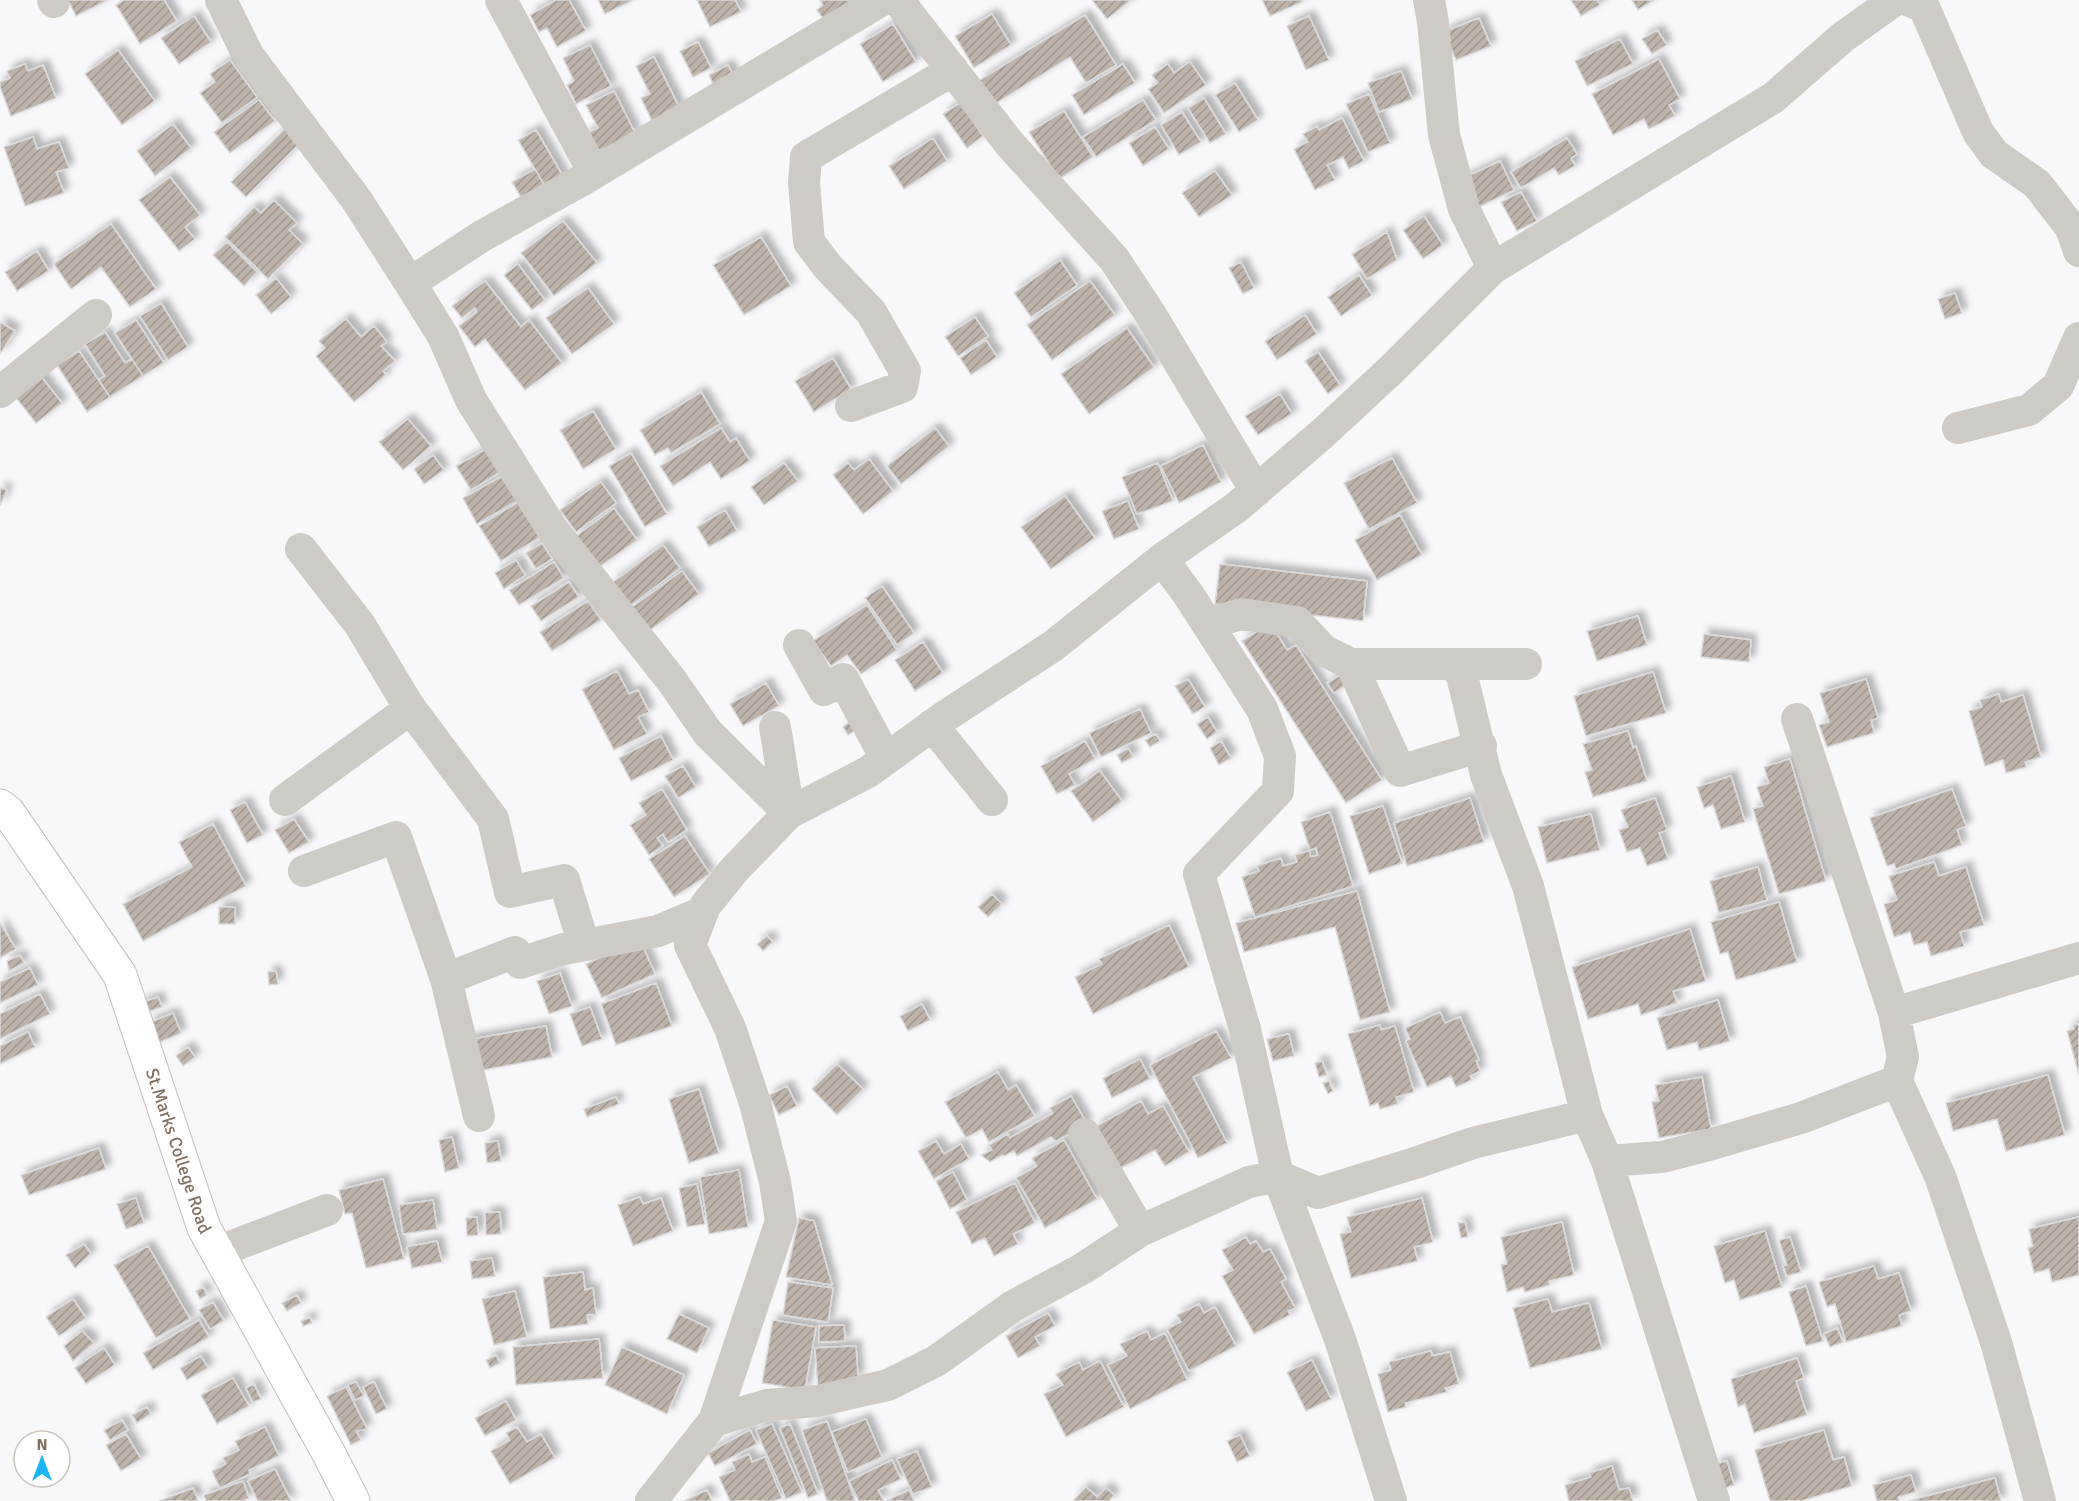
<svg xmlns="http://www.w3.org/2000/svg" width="2079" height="1501" font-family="Signika,sans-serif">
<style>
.building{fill:url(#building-hatch);stroke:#dadadc;stroke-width:1.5;filter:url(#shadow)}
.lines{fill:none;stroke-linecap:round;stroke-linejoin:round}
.secondary-casing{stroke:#c3bdb7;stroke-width:35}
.minor{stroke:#cecac5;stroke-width:32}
.secondary{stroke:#fff;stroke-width:33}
.labels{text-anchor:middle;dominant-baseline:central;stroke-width:6;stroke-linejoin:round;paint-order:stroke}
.street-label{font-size:18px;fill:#806f5e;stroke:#fff}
</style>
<defs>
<pattern id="building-hatch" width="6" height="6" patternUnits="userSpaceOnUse" patternTransform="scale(1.5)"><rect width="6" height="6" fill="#bdb3ab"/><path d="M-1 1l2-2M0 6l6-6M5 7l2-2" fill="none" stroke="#9f968e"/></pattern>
<filter id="shadow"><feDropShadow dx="5.5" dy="-5.5" stdDeviation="3" flood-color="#0004"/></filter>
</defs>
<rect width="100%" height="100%" fill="#f8f8fa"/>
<!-- building -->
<path class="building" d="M68,0H108L76,16Z
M124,0H164L177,21L140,44L116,5Z
M556,0H569L586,31L557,47L547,28L539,32L530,15Z
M598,0H633L605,14Z
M697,0H735L741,12L710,27Z
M820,0H862L829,27L817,10L823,5Z
M1092,0H1131L1107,19Z
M1262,0H1301L1302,2L1270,16Z
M1571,0H1597L1600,5L1581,16Z
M1632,0H1654L1638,10Z
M992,14L1011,45L974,68L955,36Z
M1085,15L1116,65L1086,83L1070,57L995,104L980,80Z
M194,16L211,42L179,64L161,38Z
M1309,16L1329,60L1306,70L1287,26Z
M1479,18L1491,46L1456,60L1444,32Z
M893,24L916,62L883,82L860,44Z
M1657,30L1667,45L1652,54L1642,39Z
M1620,39L1633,64L1587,86L1575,61Z
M698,42L711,68L693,77L680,51Z
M590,45L611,86L576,104L567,85L574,81L563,58Z
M118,50L155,101L122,125L85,74Z
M654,57L680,109L653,123L641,98L650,94L636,66Z
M1659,59L1680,99L1669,105L1675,116L1649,129L1644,119L1613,135L1592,94Z
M230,60L257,97L222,123L200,93L215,82L210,74Z
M1190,62L1206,85L1164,113L1148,89L1158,83L1152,75L1168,64L1174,73Z
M25,64L28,71L43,65L56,98L11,116L0,87V82L10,78L7,71Z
M1123,64L1135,83L1084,115L1072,95Z
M728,65L736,80L716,90L709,75Z
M1401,71L1412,99L1379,112L1368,83Z
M1235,83L1258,120L1239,132L1215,95Z
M614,91L635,133L595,153L585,134L598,128L586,105Z
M1369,94L1390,143L1368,152L1346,104Z
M1204,98L1226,134L1210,143L1188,108Z
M259,100L275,121L230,153L214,132Z
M1143,100L1156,120L1096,157L1083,137Z
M960,103L983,136L967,148L943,114Z
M1064,111L1093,157L1059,179L1029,132Z
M1182,112L1201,142L1179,155L1161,125Z
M1342,118L1364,161L1349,169L1343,157L1327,165L1335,180L1315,190L1294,149L1308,142L1303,134L1317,126L1319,130Z
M173,124L191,148L155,176L137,151Z
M287,127L302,141L246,197L231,182Z
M1155,127L1169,149L1143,166L1129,143Z
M536,130L564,178L546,188L518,140Z
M33,137L37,149L59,142L69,168L56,172L64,193L25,206L4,147Z
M933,138L947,161L904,189L889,166Z
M1567,138L1577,154L1571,158L1575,166L1559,175L1554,168L1521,188L1511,172Z
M1500,161L1514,190L1479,207L1464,178Z
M535,169L546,188L523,201L512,182Z
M1215,171L1232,195L1199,217L1182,193Z
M170,177L200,215L185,227L195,239L179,251L139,200Z
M1521,192L1537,221L1517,231L1501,202Z
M274,200L297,223L289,230L303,244L268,279L225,237L254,207L261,213Z
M1424,216L1443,245L1423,259L1403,230Z
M563,221L597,263L554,296L521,253Z
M111,224L156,289L130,307L101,267L71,289L54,264Z
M1387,232L1397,260L1367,279L1352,254Z
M761,237L791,286L744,315L713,265Z
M227,242L257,272L244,286L213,255Z
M37,251L49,271L17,291L5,272Z
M1060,260L1077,285L1031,317L1014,293Z
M1241,262L1254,288L1243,294L1229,268Z
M518,264L545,300L532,310L504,275Z
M1359,275L1372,295L1341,316L1328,297Z
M276,278L291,297L271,314L256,295Z
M485,281L521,327L529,320L562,363L525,390L485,339L475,347L459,326L477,312L475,308L462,318L452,306Z
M1090,281L1115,315L1052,360L1027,325Z
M588,288L614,324L572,354L546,318Z
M1955,293L1962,313L1945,319L1938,299Z
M161,303L188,347L168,360L140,316Z
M1305,315L1317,334L1277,360L1265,341Z
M975,317L988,336L958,356L945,337Z
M346,319L361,337L374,326L387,342L381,346L395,361L383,371L386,375L354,402L316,356L325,348L319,341Z
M136,320L164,363L143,376L115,333Z
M0,322L15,331L0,354Z
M1127,328L1154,367L1089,414L1061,374Z
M105,332L125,363L132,359L143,376L110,397L99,380L105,376L85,344Z
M986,340L997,357L971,375L960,358Z
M79,351L110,397L87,412L57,365Z
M1318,352L1340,385L1328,394L1305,361Z
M833,358L851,389L814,412L795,381Z
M39,374L62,403L36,423L13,394Z
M701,392L720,424L671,453L668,448L655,455L640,430Z
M1280,394L1292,414L1258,435L1245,416Z
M593,411L616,449L583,469L560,430Z
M408,419L431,446L403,470L379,442Z
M721,428L730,442L736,438L750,461L721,479L710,462L673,486L660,466Z
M935,428L949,446L901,484L887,466Z
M1203,445L1221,482L1179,503L1161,466Z
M488,448L502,471L471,490L456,466Z
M631,453L667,514L645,527L609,466Z
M433,455L444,470L424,484L414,469Z
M1392,458L1417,503L1369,529L1344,483Z
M869,459L893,491L863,514L833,475L848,463L854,470Z
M784,463L798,481L764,505L751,487Z
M1158,463L1173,501L1137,514L1122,477Z
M506,474L520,499L477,524L463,498Z
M601,482L616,503L576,532L560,510Z
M0,488L7,490L0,506Z
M1065,496L1095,538L1051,569L1021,527Z
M520,501L542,536L501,561L479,526Z
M1128,501L1139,529L1114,539L1102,511Z
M614,508L637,540L598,568L575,537Z
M725,510L737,531L709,547L697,527Z
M1400,515L1422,555L1377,580L1355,540Z
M542,543L552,559L536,569L526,553Z
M663,545L680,568L630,606L612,583Z
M516,560L525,575L504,589L495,573Z
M554,562L564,578L519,605L509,590Z
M1220,564L1367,581L1363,621L1215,604Z
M682,571L699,594L649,631L631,608Z
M569,582L579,597L541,621L531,606Z
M882,586L914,633L897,645L865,598Z
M588,601L601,620L552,651L540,632Z
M867,605L897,650L861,674L847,655L831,666L813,641Z
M1638,616L1647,645L1597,661L1587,631Z
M1270,623L1287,650L1296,645L1382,780L1346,803L1242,641Z
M1704,634L1751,640L1749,662L1701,657Z
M923,642L943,673L915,691L895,660Z
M617,671L629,694L638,690L649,712L638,717L647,734L614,750L582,689Z
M1653,672L1666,713L1586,736L1574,696Z
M1342,674L1348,684L1334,693L1327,683Z
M1188,679L1205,707L1193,714L1175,686Z
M1866,679L1878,718L1871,720L1874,733L1827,747L1819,725L1829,722L1820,693Z
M766,683L779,706L743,726L730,704Z
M1999,694L2001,702L2023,695L2041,757L2025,762L2026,767L2006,773L2003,760L1985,766L1969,711L1982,707L1980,700Z
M1140,709L1151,733L1101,757L1089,733Z
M1208,717L1217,732L1207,739L1197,724Z
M851,721L857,729L848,735L843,727Z
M1628,731L1633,748L1636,746L1647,781L1593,797L1585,772L1592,770L1583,744Z
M1156,734L1160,741L1150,747L1145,740Z
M661,736L673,760L631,781L619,758Z
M1085,741L1095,759L1069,774L1075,785L1057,794L1041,766Z
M1221,741L1231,758L1219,765L1210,748Z
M1128,748L1133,757L1122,763L1117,755Z
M1790,759L1826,881L1779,894L1753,809L1763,806L1757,787L1769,783L1764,767Z
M683,766L696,787L678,798L665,776Z
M1100,771L1122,801L1093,822L1071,791Z
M1731,776L1745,822L1721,829L1713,805L1704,808L1697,787Z
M662,789L687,830L668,842L663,834L657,838L663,846L649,855L630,825L646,815L639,803Z
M1952,789L1966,826L1957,830L1962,845L1896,869L1894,864L1887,866L1870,818Z
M1470,798L1484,842L1407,866L1394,823Z
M1655,798L1667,830L1659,833L1668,859L1647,866L1640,848L1627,852L1619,830L1628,827L1621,810Z
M245,802L263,835L247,843L230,810Z
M1383,806L1402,863L1369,874L1350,816Z
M1330,812L1353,886L1255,917L1242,877L1259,871L1257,866L1281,858L1283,866L1297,862L1295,855L1309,851L1311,857L1318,855L1316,848L1310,850L1301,822Z
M1591,814L1600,850L1547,863L1538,827Z
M294,819L309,842L289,853L275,830Z
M213,824L246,886L143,941L123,904L192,867L179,842Z
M685,836L710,874L674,897L649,859Z
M1934,862L1939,876L1966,867L1984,925L1960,932L1964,946L1931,956L1927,942L1914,945L1910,932L1894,937L1884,904L1897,900L1889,876Z
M1758,867L1767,900L1719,913L1710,881Z
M1357,891L1390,1012L1360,1020L1335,927L1244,952L1236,923Z
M992,894L1002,904L988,917L978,907Z
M1779,902L1797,962L1736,980L1728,952L1720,954L1711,922Z
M219,907H235V924H219Z
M0,923L16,949L0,958Z
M1169,925L1189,967L1093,1014L1075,977L1102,964L1099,959Z
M1690,929L1706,981L1673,991L1677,1003L1641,1015L1638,1004L1588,1019L1572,967Z
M767,936L773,942L763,951L757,944Z
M640,940L655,974L602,998L586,964Z
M20,955L24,963L9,971L7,961Z
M30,968L38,985L0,1003V982Z
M276,971L278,984L269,985L268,972Z
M560,973L572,1006L549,1014L537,981Z
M656,983L672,1026L616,1045L601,1004Z
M40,994L50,1014L0,1039V1014Z
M158,997L162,1007L144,1013L141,1003Z
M1718,1000L1730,1041L1699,1050L1697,1042L1667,1050L1657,1018Z
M922,1004L930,1020L908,1031L900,1016Z
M590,1007L602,1039L582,1046L570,1014Z
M1440,1012L1445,1023L1460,1017L1479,1060L1476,1061L1480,1071L1470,1076L1472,1080L1456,1087L1451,1076L1427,1087L1406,1041L1410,1039L1405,1028Z
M173,1013L181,1033L158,1043L149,1023Z
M2079,1024V1075L2067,1031L2074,1029L2073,1025Z
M1380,1025L1381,1030L1395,1026L1414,1092L1396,1097L1398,1104L1380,1109L1378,1103L1370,1106L1348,1034Z
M546,1026L552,1057L473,1072L467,1040Z
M1216,1031L1231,1058L1193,1077L1227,1143L1198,1158L1150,1065Z
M28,1032L35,1047L0,1064V1046Z
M1289,1034L1294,1056L1273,1061L1267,1039Z
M188,1047L195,1057L183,1066L176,1056Z
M1140,1059L1150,1079L1112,1098L1103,1078Z
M1322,1061L1327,1075L1319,1077L1315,1063Z
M837,1064L863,1089L837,1115L812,1089Z
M998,1072L1008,1090L1016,1085L1035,1116L989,1142L982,1129L966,1138L945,1102Z
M2048,1075L2065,1135L2006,1151L1997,1119L1953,1131L1946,1103Z
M1702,1077L1711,1129L1659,1138L1652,1102L1659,1101L1655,1085Z
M1329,1081L1333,1091L1328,1094L1323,1083Z
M787,1086L797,1106L779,1115L769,1095Z
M699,1089L719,1153L689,1163L669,1099Z
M1071,1096L1087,1124L1056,1141L1051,1137L1017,1156L1014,1151L1004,1156L1002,1155L990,1162L981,1155L992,1150L989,1145L1008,1134L1010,1138L1053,1113L1050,1108Z
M616,1097L619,1104L587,1117L584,1109Z
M1141,1101L1148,1114L1163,1106L1189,1152L1165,1166L1155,1150L1119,1169L1095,1127Z
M452,1137L459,1168L445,1172L439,1140Z
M1064,1140L1097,1199L1045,1228L1016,1178L1037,1166L1032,1158Z
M498,1141L501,1161L487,1163L485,1143Z
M936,1141L944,1154L961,1144L969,1159L934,1179L918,1151Z
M99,1148L106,1169L29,1195L21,1175Z
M739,1170L748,1227L709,1234L700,1177Z
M953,1172L967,1200L950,1209L936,1181Z
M383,1179L404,1259L366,1268L352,1213L345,1214L339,1190Z
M1015,1183L1035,1223L1013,1234L1018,1244L994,1256L985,1238L972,1244L956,1212Z
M697,1184L705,1224L687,1227L679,1188Z
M640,1197L643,1204L661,1198L673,1231L633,1246L618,1205Z
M136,1198L144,1223L126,1229L117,1204Z
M1422,1198L1433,1242L1414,1247L1418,1261L1351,1278L1340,1234L1351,1232L1347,1217Z
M433,1200L437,1229L403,1234L399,1205Z
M500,1212L501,1234L486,1235L485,1213Z
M477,1217L478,1235L467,1236L466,1218Z
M2079,1217V1275L2052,1282L2049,1269L2034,1273L2028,1248L2033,1246L2029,1229Z
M799,1218L814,1221L832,1285L786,1277Z
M1465,1222L1468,1237L1461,1238L1458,1223Z
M1562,1222L1574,1275L1549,1281L1550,1285L1525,1292L1523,1287L1507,1292L1501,1265L1507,1264L1501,1237Z
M1765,1231L1782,1287L1740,1300L1734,1280L1725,1283L1714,1246Z
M1246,1237L1250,1244L1256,1241L1263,1252L1270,1249L1286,1279L1281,1282L1295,1308L1288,1311L1290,1315L1254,1334L1222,1276L1233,1270L1222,1250Z
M1790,1237L1801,1272L1787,1276L1783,1266L1787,1265L1779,1240Z
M437,1241L442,1262L412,1268L407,1247Z
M84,1244L91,1254L75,1268L66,1255Z
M148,1246L190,1319L156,1338L114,1265Z
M492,1258L495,1276L472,1279L470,1261Z
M1874,1266L1878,1279L1899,1273L1911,1311L1899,1315L1902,1326L1846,1342L1835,1304L1827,1307L1819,1282Z
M583,1272L585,1290L593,1288L596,1314L587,1315L588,1324L550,1329L543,1277Z
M788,1282L833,1288L828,1322L783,1315Z
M1806,1286L1823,1341L1806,1346L1789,1292Z
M203,1287L207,1295L200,1299L196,1291Z
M515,1291L527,1337L494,1345L482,1299Z
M297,1295L301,1303L287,1311L282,1303Z
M73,1299L86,1318L59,1336L46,1317Z
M1548,1299L1552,1312L1589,1303L1602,1349L1530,1368L1513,1308Z
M213,1302L224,1321L210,1329L199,1310Z
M1199,1304L1204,1313L1215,1307L1236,1346L1189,1371L1167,1329L1181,1322L1177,1315Z
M1048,1313L1055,1326L1035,1337L1040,1346L1018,1358L1006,1336Z
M679,1314L709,1328L697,1353L667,1339Z
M310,1317L312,1323L303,1326L301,1321Z
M199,1320L209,1337L153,1370L143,1353Z
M773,1320L816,1327L805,1390L762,1383Z
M844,1325L845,1341L819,1342V1326Z
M1837,1328L1843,1342L1830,1347L1824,1334Z
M82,1331L94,1343L73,1361L64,1346Z
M1147,1331L1151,1340L1165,1333L1187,1380L1130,1409L1108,1365L1127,1356L1120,1344Z
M599,1339L603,1378L516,1385L513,1347Z
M856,1346L858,1378L818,1389L815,1348Z
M622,1347L684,1375L667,1414L605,1385Z
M104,1348L115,1365L86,1384L75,1368Z
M1431,1351L1432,1356L1450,1352L1459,1384L1445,1388L1447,1392L1405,1403L1406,1407L1388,1412L1378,1374L1391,1370L1389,1362Z
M496,1355L500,1363L490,1368L486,1360Z
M201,1356L208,1368L187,1380L180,1368Z
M1797,1358L1804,1378L1796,1381L1807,1415L1754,1433L1745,1404L1738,1407L1731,1379Z
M1312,1360L1331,1399L1306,1411L1287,1372Z
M1100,1361L1124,1407L1066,1437L1044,1394L1063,1385L1056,1374L1079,1362L1083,1370Z
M233,1378L249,1406L217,1424L201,1395Z
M356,1382L364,1396L355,1400L348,1385Z
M374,1382L387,1409L376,1414L363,1387Z
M254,1384L261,1399L253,1402L246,1388Z
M346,1387L367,1429L356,1431L361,1440L351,1445L327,1396Z
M506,1401L516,1420L485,1436L475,1418Z
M147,1407L151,1414L137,1423L132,1415Z
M866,1419L882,1457L848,1472L832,1432Z
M122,1420L128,1430L110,1440L104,1430Z
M827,1421L855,1501H827L802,1430Z
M772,1424L802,1492L786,1499L756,1430Z
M790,1424L818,1494L808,1498L780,1428Z
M265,1427L279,1456L249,1470L250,1474L220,1488L212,1471L226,1464L223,1458L239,1450L235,1441Z
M517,1427L527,1442L541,1434L555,1458L510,1484L491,1451L510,1440L506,1433Z
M750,1430L757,1444L715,1466L708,1453Z
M1824,1430L1833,1460L1844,1457L1852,1486L1801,1501H1770L1755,1450Z
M126,1434L141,1459L121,1471L106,1445Z
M1240,1435L1250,1456L1237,1462L1227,1441Z
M917,1451L932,1487L913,1494L897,1459Z
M749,1454L752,1462L765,1457L782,1498L774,1501H730L719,1477L735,1470L732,1462Z
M892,1460L901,1479L878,1490L884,1501H859L849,1481Z
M1727,1461L1734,1485L1721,1489L1715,1464Z
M1612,1466L1619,1490L1629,1488L1633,1501H1569L1565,1485L1591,1477L1589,1473Z
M275,1469L291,1501H258L248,1481Z
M1911,1475L1916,1492L1898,1497L1899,1501H1877L1873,1485Z
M1995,1478L2001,1501H1908Z
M243,1481L249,1498L242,1501H206L204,1495Z
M1086,1487L1097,1497L1106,1488L1114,1495L1109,1501H1073Z
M193,1488L198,1501H159Z
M707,1490L712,1501H684Z
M909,1490L914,1501H886Z"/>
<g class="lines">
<!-- secondary casing -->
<g class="secondary-casing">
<g id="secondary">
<path id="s1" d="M0,806L8,812L120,975L204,1228L328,1452L353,1501"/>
</g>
</g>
<!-- minor -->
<path class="minor" d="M53,0L54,2
M221,0L248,55L356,199L410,283L443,336L471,400L552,529L672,681L708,733L789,813
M501,0L594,173
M898,0L1009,143L1114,259L1151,315L1256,491
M1429,0L1433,22L1444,135L1464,209L1493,268
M1908,0L1924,7L1978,132L1994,154L2037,184L2071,228L2079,251
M410,283L482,236L584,179L882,0
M0,392L96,315
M851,406L902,387L905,371L871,312L828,267L809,242L804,183L806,157L953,70
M1958,428L2029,410L2058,386L2079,338
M301,549L360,625L408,705L493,819L510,892L564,880L584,945
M1207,624L1241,614L1297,622L1323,650L1351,664L1400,771L1481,746
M799,645L824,690L843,679L886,758
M1351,664H1526
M1455,665L1462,676L1486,775L1528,886L1587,1115
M1797,719L1894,1013L1903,1057L1897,1081
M932,725L992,800
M775,727L789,813
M285,800L410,709
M304,871L396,837L446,979
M1894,1013L2079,958
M479,1116L446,979L515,952L520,963L564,949L658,931L703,912
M1084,1134L1140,1231
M1607,1161L1714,1501
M1278,1176L1318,1193L1415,1163L1473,1143L1587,1115L1607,1161L1662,1157L1709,1145L1801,1118L1897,1081L1940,1176L1996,1342L2040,1501
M1278,1176L1341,1342L1391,1501
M217,1252L327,1210
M714,1421L781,1221L775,1182L755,1103L730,1028L690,945L705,906L734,870L789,813L868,772L944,717L1053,646L1162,559
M651,1501L714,1421L767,1405L817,1401L888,1385L936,1361L1013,1306L1082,1269L1140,1231L1249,1182L1278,1176L1245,1029L1199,874L1278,791L1280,756L1262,709L1188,594L1162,559L1237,507L1322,434L1391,370L1493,268L1773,98L1843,37L1895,0"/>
<!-- secondary -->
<use href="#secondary" class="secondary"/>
</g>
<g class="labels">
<!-- street labels -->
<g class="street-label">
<text stroke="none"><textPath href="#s1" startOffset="393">St.Marks College Road</textPath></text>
</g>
</g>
<!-- north arrow -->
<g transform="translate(42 1459)"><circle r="28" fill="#ffffff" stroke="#ccc5bf" stroke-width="1.5"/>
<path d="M0-4.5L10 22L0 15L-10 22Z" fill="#1cb5f5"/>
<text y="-9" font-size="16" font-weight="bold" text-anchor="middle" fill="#806f5e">N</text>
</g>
</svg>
